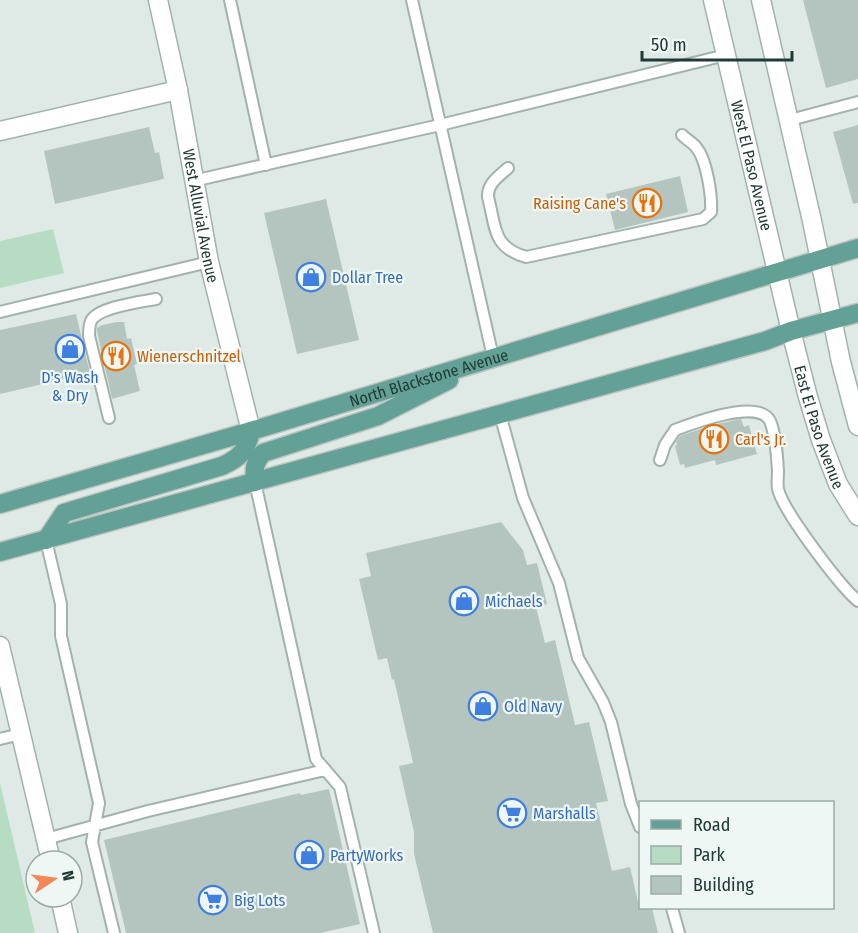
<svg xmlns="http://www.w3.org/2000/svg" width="858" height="933" font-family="'Fira Sans Condensed',sans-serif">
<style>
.green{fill:#b7dcc4}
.building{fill:#b4c5bf}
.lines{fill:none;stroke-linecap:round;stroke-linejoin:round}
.service-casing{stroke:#a2b2ad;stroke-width:14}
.minor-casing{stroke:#a2b2ad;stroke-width:21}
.tertiary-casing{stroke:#a2b2ad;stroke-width:21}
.primary-casing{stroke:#bcc4c2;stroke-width:21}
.service{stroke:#fff;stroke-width:10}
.minor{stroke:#fff;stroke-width:18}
.tertiary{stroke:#fff;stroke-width:18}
.primary{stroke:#63a095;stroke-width:18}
.labels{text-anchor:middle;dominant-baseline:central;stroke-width:4.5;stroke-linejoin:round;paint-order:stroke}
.street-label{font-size:16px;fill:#203a35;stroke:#eff7f4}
.food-label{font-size:16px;fill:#c56008;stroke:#eff7f4;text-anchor:start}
.shop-label{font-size:16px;fill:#366cbe;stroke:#eff7f4;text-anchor:start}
</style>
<rect width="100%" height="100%" fill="#dfeae6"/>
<!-- green -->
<path class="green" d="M53,229L64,273L0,288V241Z
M0,783L35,933H0Z"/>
<!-- building -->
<path class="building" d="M803,0H858V79L826,88Z
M858,125V203L853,204L833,132Z
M149,127L155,153L159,152L164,179L55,204L44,151Z
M680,176L688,212L615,230L606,194Z
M326,199L359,340L297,354L264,213Z
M76,314L90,373L0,394V330Z
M117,322H124L127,339L131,338L137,364L134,365L140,391L112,399L97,331V328L102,325Z
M741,419L744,427L749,425L757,454L716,465L715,460L685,468L684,464L680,465L675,446L677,445L676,442L680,436L712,425Z
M501,522L523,550L527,565L537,563L547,604L536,607L545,643L555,640L575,725L589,722L608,801L596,803L612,871L630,867L638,902L640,901V908H652L658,933H433L414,854V832L399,766L413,763L394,679L392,680L387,658L378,660L359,579L371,576L366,553Z
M329,789L360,924L320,933H126L104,840L300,793L301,795Z"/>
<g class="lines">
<!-- service casing -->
<g class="service-casing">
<path id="service" d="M230,0L266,165
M412,0L493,357
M790,120L858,102
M508,168C499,176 487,184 488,197C496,227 492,247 526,257L703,219L711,212C712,196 707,160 696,147C693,143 686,139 682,135
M193,181L440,125L726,55
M0,312L209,262
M500,414L523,498L559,583L578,658L603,702L611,722L631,804L640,827
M109,418L89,336C89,331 89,326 91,321C98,307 140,302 156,299
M660,460L665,445L675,430C693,423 759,398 770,421C776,435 777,456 778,471C778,477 777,484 778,489C783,511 840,586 858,601
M255,482L316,759L340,787L374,933
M46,540L61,604V636L99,803L92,842L114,933
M0,739L21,734
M46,839L148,811L325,770
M672,908L679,933"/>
</g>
<!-- minor casing -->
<g class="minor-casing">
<g id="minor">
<path id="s1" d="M158,0L178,90L209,262L251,431"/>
<path d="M0,131L178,90"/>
<path d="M0,646L51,861"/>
<path d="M60,897L68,933"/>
</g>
</g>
<!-- tertiary casing -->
<g class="tertiary-casing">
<g id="tertiary">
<path id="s2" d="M713,0L791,331L808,397L821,440L838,484L858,516"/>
<path d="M761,0L812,221L841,362L858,426"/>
</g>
</g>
<!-- primary casing -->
<g class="primary-casing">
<g id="primary">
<path d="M255,482C254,469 254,463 263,453L378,416L449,380"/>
<path id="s3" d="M0,504L251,431L858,248"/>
<path d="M46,540L64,513L222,466C240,458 247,450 251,431"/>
<path d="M0,552L765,341L791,331L858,313"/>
</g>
</g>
<!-- service -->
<use href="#service" class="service"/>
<!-- minor -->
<use href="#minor" class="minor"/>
<!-- tertiary -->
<use href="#tertiary" class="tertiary"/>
<!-- primary -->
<use href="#primary" class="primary"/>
</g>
<!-- icons -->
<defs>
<g id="restaurant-ring" transform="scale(1.5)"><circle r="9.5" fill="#eff7f4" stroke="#e8710a" stroke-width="1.5"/><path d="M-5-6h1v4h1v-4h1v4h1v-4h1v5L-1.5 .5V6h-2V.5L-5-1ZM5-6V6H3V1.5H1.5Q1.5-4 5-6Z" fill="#e8710a"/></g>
<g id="shop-ring" transform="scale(1.5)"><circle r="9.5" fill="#eff7f4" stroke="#3f7fe0" stroke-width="1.5"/><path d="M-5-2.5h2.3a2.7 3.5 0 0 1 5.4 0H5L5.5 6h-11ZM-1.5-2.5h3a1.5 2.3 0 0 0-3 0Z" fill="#3f7fe0"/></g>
<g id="supermarket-ring" transform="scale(1.5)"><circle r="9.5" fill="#eff7f4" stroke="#3f7fe0" stroke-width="1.5"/><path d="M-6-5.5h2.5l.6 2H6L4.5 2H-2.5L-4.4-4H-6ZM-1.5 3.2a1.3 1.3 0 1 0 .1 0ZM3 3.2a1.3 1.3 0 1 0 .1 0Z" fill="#3f7fe0"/></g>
</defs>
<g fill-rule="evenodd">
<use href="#restaurant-ring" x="647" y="203"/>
<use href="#shop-ring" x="311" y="277"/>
<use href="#shop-ring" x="70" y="349"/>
<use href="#restaurant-ring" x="116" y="356"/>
<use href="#restaurant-ring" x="714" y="439"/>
<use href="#shop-ring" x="464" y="601"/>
<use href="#shop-ring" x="483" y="706"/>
<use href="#supermarket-ring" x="512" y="813"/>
<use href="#shop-ring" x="309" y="855"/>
<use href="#supermarket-ring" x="213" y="900"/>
</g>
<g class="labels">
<!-- street labels -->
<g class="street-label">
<text stroke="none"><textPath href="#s2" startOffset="170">West El Paso Avenue</textPath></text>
<text stroke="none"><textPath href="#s1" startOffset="220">West Alluvial Avenue</textPath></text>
<text stroke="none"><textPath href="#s3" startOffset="447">North Blackstone Avenue</textPath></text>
<text stroke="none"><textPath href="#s2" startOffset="440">East El Paso Avenue</textPath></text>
</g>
<!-- food labels -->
<g class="food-label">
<text x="626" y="203" text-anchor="end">Raising Cane's</text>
<text x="137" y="356">Wienerschnitzel</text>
<text x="735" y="439">Carl's Jr.</text>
</g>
<!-- shop labels -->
<g class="shop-label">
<text x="332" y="277">Dollar Tree</text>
<text x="70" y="377" text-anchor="middle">D's Wash<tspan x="70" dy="18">&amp; Dry</tspan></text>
<text x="485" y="601">Michaels</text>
<text x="504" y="706">Old Navy</text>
<text x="533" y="813">Marshalls</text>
<text x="330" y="855">PartyWorks</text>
<text x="234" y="900">Big Lots</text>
</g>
</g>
<!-- legend -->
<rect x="639" y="801" width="195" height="108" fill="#eff7f4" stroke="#9caba8" stroke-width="1.5"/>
<rect x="651" y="820" width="30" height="9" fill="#63a095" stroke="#9caba8" stroke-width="1.5"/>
<text x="693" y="831" font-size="18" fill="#203a35">Road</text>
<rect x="651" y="846" width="30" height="18" fill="#b7dcc4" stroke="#9caba8" stroke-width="1.5"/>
<text x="693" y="861" font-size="18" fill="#203a35">Park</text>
<rect x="651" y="876" width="30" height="18" fill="#b4c5bf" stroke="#9caba8" stroke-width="1.5"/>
<text x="693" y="891" font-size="18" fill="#203a35">Building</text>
<!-- north arrow -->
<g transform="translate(54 879) rotate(77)"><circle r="28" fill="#eff7f4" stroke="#9caba8" stroke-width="1.5"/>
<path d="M0-4.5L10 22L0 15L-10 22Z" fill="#f18855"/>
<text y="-9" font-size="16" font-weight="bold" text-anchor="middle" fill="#203a35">N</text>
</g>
<!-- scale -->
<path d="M642 51v9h150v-9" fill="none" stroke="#203a35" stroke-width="3"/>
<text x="651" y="51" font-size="18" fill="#203a35" stroke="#eff7f4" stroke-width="4.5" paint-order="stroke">50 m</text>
</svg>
